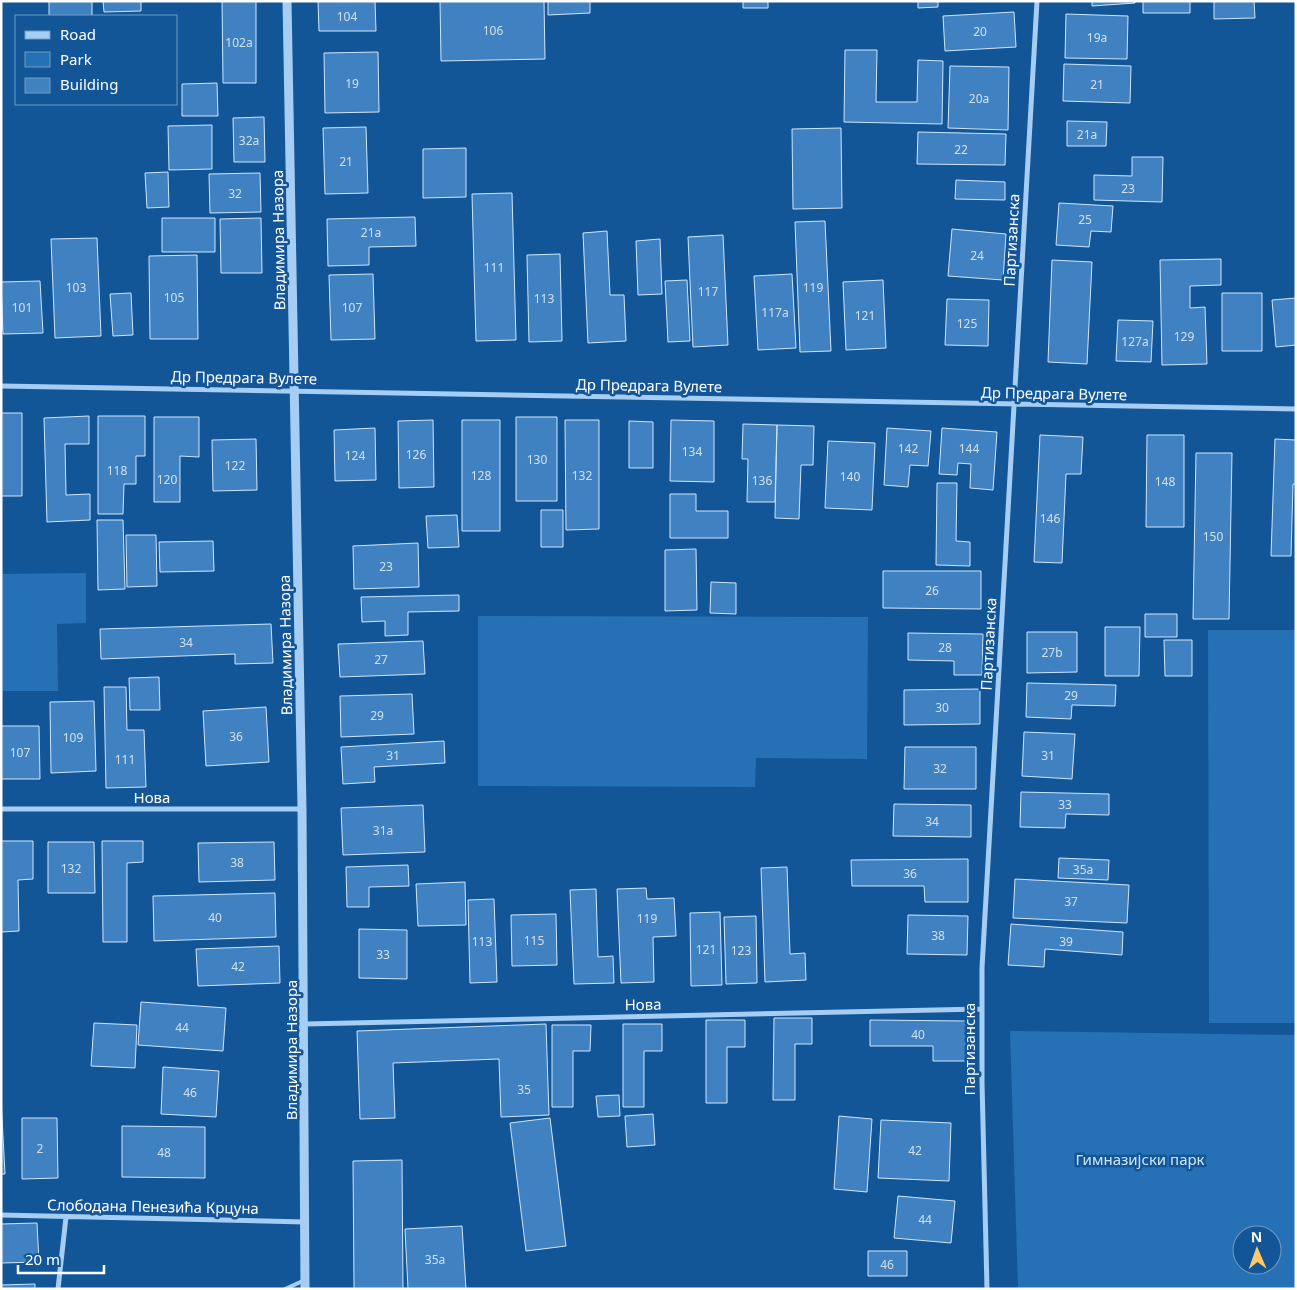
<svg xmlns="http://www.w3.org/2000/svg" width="1297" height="1290" font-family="'Noto Sans',sans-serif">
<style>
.green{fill:#2670b6;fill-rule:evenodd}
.building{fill:#4082c1;stroke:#cee6fd}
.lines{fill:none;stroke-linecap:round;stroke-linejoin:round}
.service{stroke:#a6cdf3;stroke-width:4}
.minor{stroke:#a6cdf3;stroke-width:5}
.tertiary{stroke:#a6cdf3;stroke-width:9}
.labels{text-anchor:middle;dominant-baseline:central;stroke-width:5;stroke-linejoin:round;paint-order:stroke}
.number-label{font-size:12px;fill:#cfe0f0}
.street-label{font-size:15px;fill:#fff;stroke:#135698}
.park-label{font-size:15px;fill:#cee6fd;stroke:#135698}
</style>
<rect width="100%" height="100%" fill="#135698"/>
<!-- green -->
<path class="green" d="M86,573V623L57,624L58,691H1V574Z
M478,616L868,617L867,759L756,758L755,787L478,786Z
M1208,630H1296V1023H1209Z
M1010,1031L1296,1035V1289H1018ZM1242,1235H1272V1265H1242Z"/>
<!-- building -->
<path class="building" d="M49,1H92V16H49Z
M103,1H141V11L104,12Z
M222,1H256V83H223Z
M318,1H375L376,31H319Z
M440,1H544L545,59L441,61Z
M548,1H590V13L548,15Z
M743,1H768V8H743Z
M918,1H938V7L918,8Z
M1092,1H1135V3L1092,6Z
M1143,1H1190V13H1143Z
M1214,1H1254L1255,18L1214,19Z
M1014,12L1016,47L945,51L943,16Z
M1066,14L1128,16L1127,59L1065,58Z
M845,50H877L876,102H917L918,60L943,61L942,124L844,122Z
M378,52L379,112L325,113L324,53Z
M1064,64L1131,66L1130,103L1063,101Z
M950,66L1009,67L1008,130L948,128Z
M217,83L218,116H182V84Z
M264,117L265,162H234L233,118Z
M1067,121L1107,122L1106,146H1067Z
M212,125V169L169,170L168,126Z
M366,127L368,193L325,194L323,128Z
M841,128L842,208L793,209L792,129Z
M918,132L1006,134L1005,165L917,164Z
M466,148V197L423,198V149Z
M1132,157H1163L1162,202L1094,200V175L1132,176Z
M168,172L169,207L147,208L145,173Z
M260,173L261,212L210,213L209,174Z
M956,180L1005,182V200L955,199Z
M512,193L516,340L476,341L472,194Z
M1059,203L1113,206L1111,232L1091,231L1089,247L1056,245Z
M415,217L416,246L369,247V265L328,266L327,219Z
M162,218H215V252H162Z
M261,218L262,273H221L220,219Z
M825,221L831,351L800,352L795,222Z
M952,229L1006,234L1003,280L948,276Z
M607,231L610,295H624L626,341L588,343L583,233Z
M723,235L728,345L693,347L688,237Z
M97,238L101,336L55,338L51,239Z
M660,239L662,294L638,295L636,241Z
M560,254L562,341L529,342L527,255Z
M197,255L198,339H150L149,256Z
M1221,259V285L1190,286V308L1205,307L1207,364L1162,365L1160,260Z
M1052,260L1092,262L1087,364L1048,362Z
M373,274L375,339L331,340L329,275Z
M792,274L796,348L758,350L754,276Z
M687,280L690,341L668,342L665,281Z
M883,280L886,348L846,350L843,282Z
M40,281L43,333L3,334L1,282Z
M131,293L133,335L113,336L110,294Z
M1222,293H1262V351H1222Z
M1296,298V345L1276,347L1272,300Z
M947,299L989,300L988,346L945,345Z
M1118,320L1153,321L1151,362L1116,361Z
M1,413H22V496H1Z
M89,416V444H65L66,495L90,494V520L47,522L44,418Z
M98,416H145V456H136V484H124L123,514H98Z
M154,417H199V457L180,456V502H154Z
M516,417H557V501H516Z
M433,420L434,487L399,488L398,421Z
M462,420H500V531H462Z
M565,420H599V529L566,530Z
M671,420L714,421V482L670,481Z
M629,421L653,422V468H629Z
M743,424L777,425L775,502H747L748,459H742Z
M777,425L814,426L813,465H801L799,519L775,518Z
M375,428L376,480L335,481L334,430Z
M887,428L931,431L928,466L910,465L908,487L884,485Z
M942,428L997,432L993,490L970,488L971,464L958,463L957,475L939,474Z
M1040,435L1083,437L1081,474H1066L1062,563L1034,562Z
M1147,435H1184V527H1146Z
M256,439L257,490L213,491L212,440Z
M1275,439L1296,440V484H1293L1291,556H1271Z
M828,441L875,443L872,510L825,508Z
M1196,453H1232L1229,619H1193Z
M937,483H957L956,541L970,542V566L936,565Z
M670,494H696V511H728V538H670Z
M541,510H563V547H541Z
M457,515L459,547L428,548L426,516Z
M97,520H123L125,589L98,590Z
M126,535H156L157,586L127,587Z
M213,541L214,571L160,572L159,542Z
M418,543L419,587L354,589L353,546Z
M696,549L697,610L665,611V550Z
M883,571H981V609L883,608Z
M711,582L736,583V614L710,613Z
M459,595V611L408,612V635L385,636V621L362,622L361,597Z
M1145,614H1177V637H1145Z
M271,624L273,663L235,664V654L101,659L100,629Z
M1105,627H1140L1139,676H1105Z
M1027,632H1077V672L1027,673Z
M908,633L983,634L982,675H954V661L908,660Z
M1164,640H1192V676H1165Z
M423,641L425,674L340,677L338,644Z
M159,677L160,710H130L129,678Z
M1027,683L1116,685L1115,706L1072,705L1071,719L1026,717Z
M104,687H126L127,730H144L146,787L106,788Z
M980,689V724L904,725V690Z
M412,694L414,734L341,737L340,696Z
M94,701L96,771L51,773L50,702Z
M266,707L269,762L206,766L203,711Z
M1,726H39L40,779H1Z
M1024,732L1075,734L1072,779L1022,776Z
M444,741L445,763L374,767L375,782L343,784L341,747Z
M905,747H976V789H904Z
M1021,792L1109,794V815L1066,814L1065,828L1020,827Z
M894,804L971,805V837L893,836Z
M423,805L425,852L343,855L341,808Z
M1,841H33V879L18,880L19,931L1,932Z
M102,841H143V862L127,863V942H103Z
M48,842H94L95,893H48Z
M274,842L275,880L199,882L198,843Z
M1059,858L1109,860L1108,880L1058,878Z
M968,859V902H925L924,886H852L851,860Z
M408,865L409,886L369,887V907H347L346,867Z
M787,867L790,954L805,953L806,980L765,982L761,868Z
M1015,879L1129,885L1127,923L1013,918Z
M465,882L466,925L418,926L416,884Z
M646,888L647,899L674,898L676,936L653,937L654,982L621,983L617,889Z
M596,889L598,957L613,956L614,983L574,984L570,890Z
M275,893L276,937L154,941L153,896Z
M494,899L497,982L470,983L468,900Z
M720,912L722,985L691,986L690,913Z
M556,914L557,965L512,966L511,915Z
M908,915L968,916L967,955L907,954Z
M756,916L757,983L726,984L724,917Z
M1011,924L1123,932L1122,955L1045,949L1044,967L1008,965Z
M359,929L407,930V979L359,978Z
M279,946L280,983L198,986L196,949Z
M141,1002L226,1008L223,1051L138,1045Z
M774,1018H812V1044H795V1100H773Z
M706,1020H745V1047H727V1103H706Z
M870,1020L966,1021V1061H933V1046H870Z
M94,1023L137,1025L135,1068L91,1066Z
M546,1024L549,1115L501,1117L499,1059L393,1063L395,1118L360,1119L357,1031Z
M623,1024H662V1051H644V1107H623Z
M552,1025H591L590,1051H573V1107H552Z
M163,1067L219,1071L216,1117L161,1114Z
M619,1095L620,1116L598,1117L596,1096Z
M1,1098L5,1174H1Z
M653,1114L655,1145L627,1147L625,1116Z
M839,1116L872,1119L867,1192L834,1189Z
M22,1118H57L58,1178L22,1179Z
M550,1118L566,1246L526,1251L510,1123Z
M881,1120L951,1123L949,1181L878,1178Z
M122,1126L205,1127V1178L122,1177Z
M402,1160L403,1289H354L353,1161Z
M898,1196L955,1201L951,1243L894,1238Z
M37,1223L39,1262L1,1263V1224Z
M462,1226L466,1289H408L405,1229Z
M868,1251H907V1276H868Z
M35,1284V1289H1V1285Z"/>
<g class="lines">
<!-- service -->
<path class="service" d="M285,1289L305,1280"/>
<!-- minor -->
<path class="minor" d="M1,386L1296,409
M1,809H302
M305,1024L981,1009
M1,1215L305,1222
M58,1289L66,1217
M987,1289L982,1082V968L1037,1"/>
<!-- tertiary -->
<path class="tertiary" d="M287,1L302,809L305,1289"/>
</g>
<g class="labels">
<!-- number labels -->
<g class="number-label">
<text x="347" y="16">104</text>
<text x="493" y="30">106</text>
<text x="980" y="31">20</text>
<text x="1097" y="37">19a</text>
<text x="239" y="42">102a</text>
<text x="352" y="83">19</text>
<text x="1097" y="84">21</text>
<text x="979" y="98">20a</text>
<text x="1087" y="134">21a</text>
<text x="249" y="140">32a</text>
<text x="961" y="149">22</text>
<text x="346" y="161">21</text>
<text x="1128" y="188">23</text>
<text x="235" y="193">32</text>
<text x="1085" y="219">25</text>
<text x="371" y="232">21a</text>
<text x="977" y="255">24</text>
<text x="494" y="267">111</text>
<text x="76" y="287">103</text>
<text x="813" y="287">119</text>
<text x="708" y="291">117</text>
<text x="174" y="297">105</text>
<text x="544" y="298">113</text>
<text x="22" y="307">101</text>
<text x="352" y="307">107</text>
<text x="775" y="312">117a</text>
<text x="865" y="315">121</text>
<text x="967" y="323">125</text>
<text x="1184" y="336">129</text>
<text x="1135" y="341">127a</text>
<text x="908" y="448">142</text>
<text x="969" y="448">144</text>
<text x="692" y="451">134</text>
<text x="416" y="454">126</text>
<text x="355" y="455">124</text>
<text x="537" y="459">130</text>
<text x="235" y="465">122</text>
<text x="117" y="470">118</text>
<text x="481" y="475">128</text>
<text x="582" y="475">132</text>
<text x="850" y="476">140</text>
<text x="167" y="479">120</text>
<text x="762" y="480">136</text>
<text x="1165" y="481">148</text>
<text x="1050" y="518">146</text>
<text x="1213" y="536">150</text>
<text x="386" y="566">23</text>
<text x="932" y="590">26</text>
<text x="186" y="642">34</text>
<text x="945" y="647">28</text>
<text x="1052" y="652">27b</text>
<text x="381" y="659">27</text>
<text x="1071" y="695">29</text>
<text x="942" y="707">30</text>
<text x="377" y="715">29</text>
<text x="236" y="736">36</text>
<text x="73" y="737">109</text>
<text x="20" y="752">107</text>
<text x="393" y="755">31</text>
<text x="1048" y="755">31</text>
<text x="125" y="759">111</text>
<text x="940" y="768">32</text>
<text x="1065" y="804">33</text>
<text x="932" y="821">34</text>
<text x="383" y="830">31a</text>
<text x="237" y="862">38</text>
<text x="71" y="868">132</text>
<text x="1083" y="869">35a</text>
<text x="910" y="873">36</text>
<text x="1071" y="901">37</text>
<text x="215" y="917">40</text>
<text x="647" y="918">119</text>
<text x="938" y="935">38</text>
<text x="534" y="940">115</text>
<text x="482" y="941">113</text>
<text x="1066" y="941">39</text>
<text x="706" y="949">121</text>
<text x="741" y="950">123</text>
<text x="383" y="954">33</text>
<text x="238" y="966">42</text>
<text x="182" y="1027">44</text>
<text x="918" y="1034">40</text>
<text x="524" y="1089">35</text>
<text x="190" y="1092">46</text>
<text x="40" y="1148">2</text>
<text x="915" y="1150">42</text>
<text x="164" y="1152">48</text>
<text x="925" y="1219">44</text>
<text x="435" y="1259">35a</text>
<text x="887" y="1264">46</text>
</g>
<!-- street labels -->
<g class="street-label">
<text transform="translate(278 240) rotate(-91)">Владимира Назора</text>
<text transform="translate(1011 240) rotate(-87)">Партизанска</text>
<text transform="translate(244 377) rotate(1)">Др Предрага Вулете</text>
<text transform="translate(649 385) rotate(1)">Др Предрага Вулете</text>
<text transform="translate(1054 393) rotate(1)">Др Предрага Вулете</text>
<text transform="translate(988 644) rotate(-87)">Партизанска</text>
<text transform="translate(285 645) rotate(-91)">Владимира Назора</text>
<text x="152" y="797">Нова</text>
<text transform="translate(643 1004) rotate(-1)">Нова</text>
<text transform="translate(969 1049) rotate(-90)">Партизанска</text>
<text transform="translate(291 1050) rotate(-90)">Владимира Назора</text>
<text transform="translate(153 1206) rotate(1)">Слободана Пенезића Крцуна</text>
</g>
<!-- park labels -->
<g class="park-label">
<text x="1140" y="1159">Гимназијски парк</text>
</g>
</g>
<!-- border -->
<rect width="1297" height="1290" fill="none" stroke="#ffffff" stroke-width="5"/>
<!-- legend -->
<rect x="15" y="15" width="162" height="90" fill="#135698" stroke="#719ac1"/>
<rect x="25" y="31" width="25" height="8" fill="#a6cdf3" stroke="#719ac1"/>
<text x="60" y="40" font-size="15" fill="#ffffff">Road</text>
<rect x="25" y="52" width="25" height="15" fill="#2670b6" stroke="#719ac1"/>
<text x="60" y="65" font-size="15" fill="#ffffff">Park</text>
<rect x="25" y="78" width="25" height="15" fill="#4082c1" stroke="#719ac1"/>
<text x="60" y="90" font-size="15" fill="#ffffff">Building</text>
<!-- north arrow -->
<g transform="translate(1257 1250) rotate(358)"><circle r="24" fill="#135698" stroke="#719ac1"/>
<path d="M0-4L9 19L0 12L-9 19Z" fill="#ffca68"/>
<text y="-8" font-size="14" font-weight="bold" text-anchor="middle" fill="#ffffff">N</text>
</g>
<!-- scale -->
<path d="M18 1265v8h86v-8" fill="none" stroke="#ffffff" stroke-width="2.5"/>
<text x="25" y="1265" font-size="15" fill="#ffffff" stroke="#135698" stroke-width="4" paint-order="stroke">20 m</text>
</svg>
